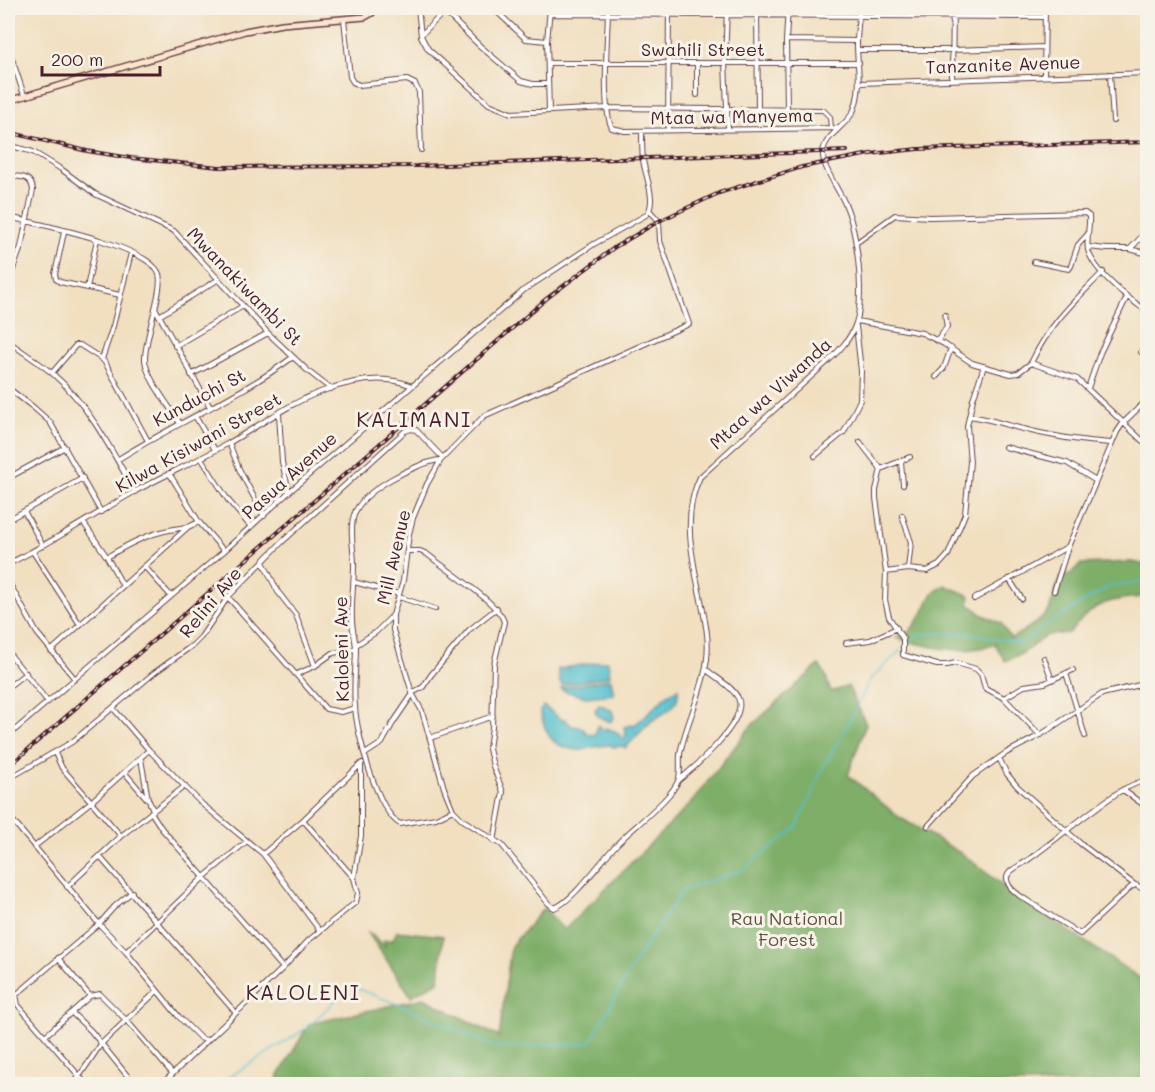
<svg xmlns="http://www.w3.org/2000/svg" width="1155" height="1092" font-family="Mali,sans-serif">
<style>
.forest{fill:#7eae68;stroke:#64664a;stroke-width:1.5}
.water{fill:#54c0cd;stroke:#4f707c;stroke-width:1.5}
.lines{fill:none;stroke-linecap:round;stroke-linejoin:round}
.stream{stroke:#54c0cd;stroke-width:1.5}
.street-casing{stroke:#633c41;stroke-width:6}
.secondary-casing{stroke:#633c41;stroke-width:8}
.street{stroke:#fff;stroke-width:4}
.secondary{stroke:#fce5cf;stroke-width:5}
.rail-casing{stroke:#4a1f2b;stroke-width:4}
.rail{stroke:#f7f3e8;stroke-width:1.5;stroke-dasharray:4.5;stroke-linecap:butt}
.labels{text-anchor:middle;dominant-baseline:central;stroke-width:6;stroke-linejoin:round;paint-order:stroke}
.street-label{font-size:18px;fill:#4a1f2b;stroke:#f7f3e8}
.park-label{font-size:18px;fill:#635242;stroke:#f7f3e8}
.quarter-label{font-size:21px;letter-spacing:1.5px;fill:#4a1f2b;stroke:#f7f3e8}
</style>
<rect width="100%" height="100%" fill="#f7f3e8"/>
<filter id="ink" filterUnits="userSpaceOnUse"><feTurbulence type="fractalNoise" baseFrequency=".0167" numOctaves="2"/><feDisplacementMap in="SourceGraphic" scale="12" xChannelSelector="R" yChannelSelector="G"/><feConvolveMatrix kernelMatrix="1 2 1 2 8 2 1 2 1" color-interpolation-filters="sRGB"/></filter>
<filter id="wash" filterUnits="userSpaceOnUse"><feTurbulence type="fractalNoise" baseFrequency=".008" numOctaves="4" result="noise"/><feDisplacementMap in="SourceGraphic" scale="24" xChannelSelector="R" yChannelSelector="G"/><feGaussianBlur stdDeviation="1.35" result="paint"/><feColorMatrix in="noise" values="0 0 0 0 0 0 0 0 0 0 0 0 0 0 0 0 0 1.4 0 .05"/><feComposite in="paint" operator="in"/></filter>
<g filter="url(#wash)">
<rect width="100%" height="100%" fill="#f1dfc0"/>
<!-- forest -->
<path class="forest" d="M1132,562L1147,565V597C1110,598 1093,603 1069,633L1047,635L1023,653L1005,661L995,644C963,656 928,647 896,638L909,633L924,611L933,593L945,585L970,596L969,604L983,615L1001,623L1011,639L1040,620L1049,611L1060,578L1072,573L1081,564Z
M819,665L825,674L831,692L848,686L866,724L848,775L899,817L964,855L1011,892L1147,983V1084H274L309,1024L424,998L499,1037L511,946L544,908L564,930L691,803L751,726Z
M367,931L385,946L384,940H393L397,931L443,936L439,981L411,996Z"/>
<!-- water -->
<path class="water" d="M606,661L608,662L610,676L562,685L560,683L558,669Z
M609,679L611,680L614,694L586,697L562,690L561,688Z
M678,688C680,707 667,711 653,720C647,724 632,742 625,748L623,746L613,747L611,745C601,745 595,747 586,749C581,751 577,750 572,749C550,746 545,731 540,711L544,706L562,720L565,719L572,726L581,727L588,734L595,735L598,725L605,731L606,728L617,732L622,739L626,736L624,727L636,724L662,700L663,698Z
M600,704L612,711L614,717L610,722C603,717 598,720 595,710Z"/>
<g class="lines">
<!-- stream -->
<path class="stream" d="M904,647L920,634L968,633L1021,643L1060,616L1112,585L1148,582
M218,1084L307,1028L350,986L398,1004L494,1047L590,1043L637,958L682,891L744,869L797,827L825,763L848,725L870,680L901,650"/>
</g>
</g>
<g filter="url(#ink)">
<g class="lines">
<!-- street casing -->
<g class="street-casing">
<path id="street" d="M418,8L421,36L428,49L489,104L511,113L608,108L823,110L830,117L831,128
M493,8L526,39L547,41
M608,8C608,34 601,108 612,128L625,131L839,128
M727,8L725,63L728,129
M757,8L758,110
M1000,8V16
M444,11L480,46L521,81L533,84H548
M550,14L1045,17
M344,19L350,77L353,82L359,85L407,80L415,84L419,92L421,150
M421,35L448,8
M786,40L857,41
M8,47L24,95
M857,50H953L1043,47
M548,63H859
M697,63V95
M1110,74L1113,121
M1044,76L1045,8
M952,79L953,8
M860,83L1148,73
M787,109L786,40L788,8
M549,111L547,41L550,8
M668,130L669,8
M8,145L33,152L61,169L95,194L174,231L268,333L309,372L331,389
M8,176C20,177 31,175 33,190L21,247L8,283
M650,211L659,221L660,241L689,324L484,416L441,460L427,484L413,518L409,534L403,581L393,615V630L412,693L422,711L444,788L453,810L463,820L502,845L548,903L554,908C574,901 602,859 618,843C632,828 672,798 678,781C682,771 678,759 681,749C690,710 712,675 707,634C701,583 676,527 700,477L826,363C838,352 851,339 856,323C865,297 857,232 846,206C840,191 821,166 823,152C825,135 846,126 853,112C863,89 857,67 857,44C857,32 859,20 859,8
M8,217C38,224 148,245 159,274C164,289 144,339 145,360C147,380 170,406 180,424
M64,232L55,274L56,279L60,282L120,295
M856,243L895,215L930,217L1085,213L1089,216C1090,227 1086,238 1088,250C1094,272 1129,299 1148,312
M1088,247L1107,249H1130L1148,254
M1130,249L1148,230
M1034,262L1069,269L1071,266L1078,245L1087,235
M87,288L97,239
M155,308L210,407
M159,316L219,279
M857,321L922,333L944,344L972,363L1011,374L1018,373L1031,363L1077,379L1148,446
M938,340L947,327L945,315
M8,341C22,352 39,362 53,374C89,405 112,451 135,492
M175,346L243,306
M1141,352L1148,338
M102,359L113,326L131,253
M1031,363C1050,323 1073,303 1103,272
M52,373L76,345H80L102,359L106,364L148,441
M191,375L268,333
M936,377L944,368L951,348
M8,388L33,407L50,422L101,512
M1088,388L1100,353L1127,297
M279,414L282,462L289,492
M195,416L215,450
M969,416C987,418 1002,424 1019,428C1049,436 1080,441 1111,443
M860,442L881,469L876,490V498L886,572L885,600L889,617L903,639V655L937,665H947L956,663L976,669L981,674L985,688L1004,698L1040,735
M229,443L240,471L264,516
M1005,447L1067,463L1096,481
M815,456L844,432L860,400L861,371L856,326
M201,458L228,500L251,527
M117,460C174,424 239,397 293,357
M440,460C416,463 362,490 354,515C349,529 354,550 354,565C354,583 351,601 352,620C352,629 355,638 356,647C356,667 353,687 355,706C356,732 377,811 400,824L436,818L453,810
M901,462L903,485
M881,469L910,457
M169,473L199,522L224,551
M8,478L65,447
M24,511L43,546
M902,515L911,542L908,569
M8,520L83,478
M83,522L107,557L123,586
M407,551H420L427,554C444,568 500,604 504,622L494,664L492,727L489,749L493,766L503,792L494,841
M33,552L79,623
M107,557C135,540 154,531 187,527
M263,562L278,592L296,615L315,666
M8,564C51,543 92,516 134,492C165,475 197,461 227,444C259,426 289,403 323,391C350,381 384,374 412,386
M145,567L171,596
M886,572L908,569L927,571L939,565L948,555L965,514L970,462L967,426L973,399L984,366
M1009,579L1022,599
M8,581L37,633L75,679
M354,582L399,594
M1054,591L1068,547L1117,432L1123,423L1148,399
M228,597L326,709L341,712L355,708
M399,597L435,609
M974,599L1067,547
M846,643L870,640L897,628
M356,645L376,632L393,615
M51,651L188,527L199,522
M8,652L48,702
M1044,658L1052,680
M1066,673L1085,736
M297,674L315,666L333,653L355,649
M8,687L26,673
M412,693L423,687L431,675L469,630L497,608
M1004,698L1024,686L1045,683L1073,670
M113,708L149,750L202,804L263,854L320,931
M8,736L224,551L289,492L524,290L594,244L646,215C658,203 645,175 643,160C642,150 642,140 642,131
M430,738L493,716
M55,753L62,768L121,836
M365,754L382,743L393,723L412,695
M999,758L1007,774L1017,786L1081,844L1135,885
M141,759L148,799
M125,773L149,801L153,810
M8,779L72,742L154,673L193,645L201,637L228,597L282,542L405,431L411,429L416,430L443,458
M1148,779C1139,782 1130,786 1122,790C1089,811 1060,837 1028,860C1022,865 1009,869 1007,877C1006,886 1014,891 1020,896L1080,934L1131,887L1136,885L1148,892
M678,781C694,768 749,720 738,698C732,686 716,678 707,670
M1123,790L1148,808
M151,812L162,829L283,968
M8,815L99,924L126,952L179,1017L200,1038L206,1040
M303,820L354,878
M928,826L973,776L1006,753L1042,734L1102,694L1148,683
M34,847L92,801L149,750
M263,854L303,820L362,763
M100,857L236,1013
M67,887L121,836L185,786
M126,952L204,877L246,842
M58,958L90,996
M72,1013L91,1031L134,1084
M45,1036L90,996L100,994L127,1021L172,1073
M74,1084L101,1044L157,991
M86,1084L18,1005L16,995L99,924L115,906L132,892
M162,1084L283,968L309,940L356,902L358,893L354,878L361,836V764"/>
</g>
<!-- secondary casing -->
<g class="secondary-casing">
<path id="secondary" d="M8,101L245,31L282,24L365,17L372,13L374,8"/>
</g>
<!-- street -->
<use href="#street" class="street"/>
<!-- secondary -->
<use href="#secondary" class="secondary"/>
<!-- rail casing -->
<g class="rail-casing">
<path id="rail" d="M8,132L87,151L131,158L219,167L417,166L847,151
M8,767L546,299L615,247L659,221L719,193L802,167L870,154L918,149L1148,142"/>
</g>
<!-- rail -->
<use href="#rail" class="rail"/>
</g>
</g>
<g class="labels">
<!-- street labels -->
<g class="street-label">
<text x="703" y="49">Swahili Street</text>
<text transform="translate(1003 64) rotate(-2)">Tanzanite Avenue</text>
<text transform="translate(732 116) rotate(-1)">Mtaa wa Manyema</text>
<text transform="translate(245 286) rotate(46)">Mwanakiwambi St</text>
<text transform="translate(770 393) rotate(-42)">Mtaa wa Viwanda</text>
<text transform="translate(199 397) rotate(-28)">Kunduchi St</text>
<text transform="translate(198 442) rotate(-29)">Kilwa Kisiwani Street</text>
<text transform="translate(289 475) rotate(-42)">Pasua Avenue</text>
<text transform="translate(393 557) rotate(-77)">Mill Avenue</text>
<text transform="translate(210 602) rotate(-50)">Relini Ave</text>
<text transform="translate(341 649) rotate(-91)">Kaloleni Ave</text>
</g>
<!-- park labels -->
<g class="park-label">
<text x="787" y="918">Rau National<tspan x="787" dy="21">Forest</tspan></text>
</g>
<!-- quarter labels -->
<g class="quarter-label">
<text x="414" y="418">KALIMANI</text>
<text x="303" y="991">KALOLENI</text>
</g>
</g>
<!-- margin -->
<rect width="1155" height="1092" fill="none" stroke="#f7f3e8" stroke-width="30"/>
<!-- scale -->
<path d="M42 66v9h118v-9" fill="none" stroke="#4a1f2b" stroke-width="3"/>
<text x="51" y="66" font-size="18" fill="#4a1f2b" stroke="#f7f3e8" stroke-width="4.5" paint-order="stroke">200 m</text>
</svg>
